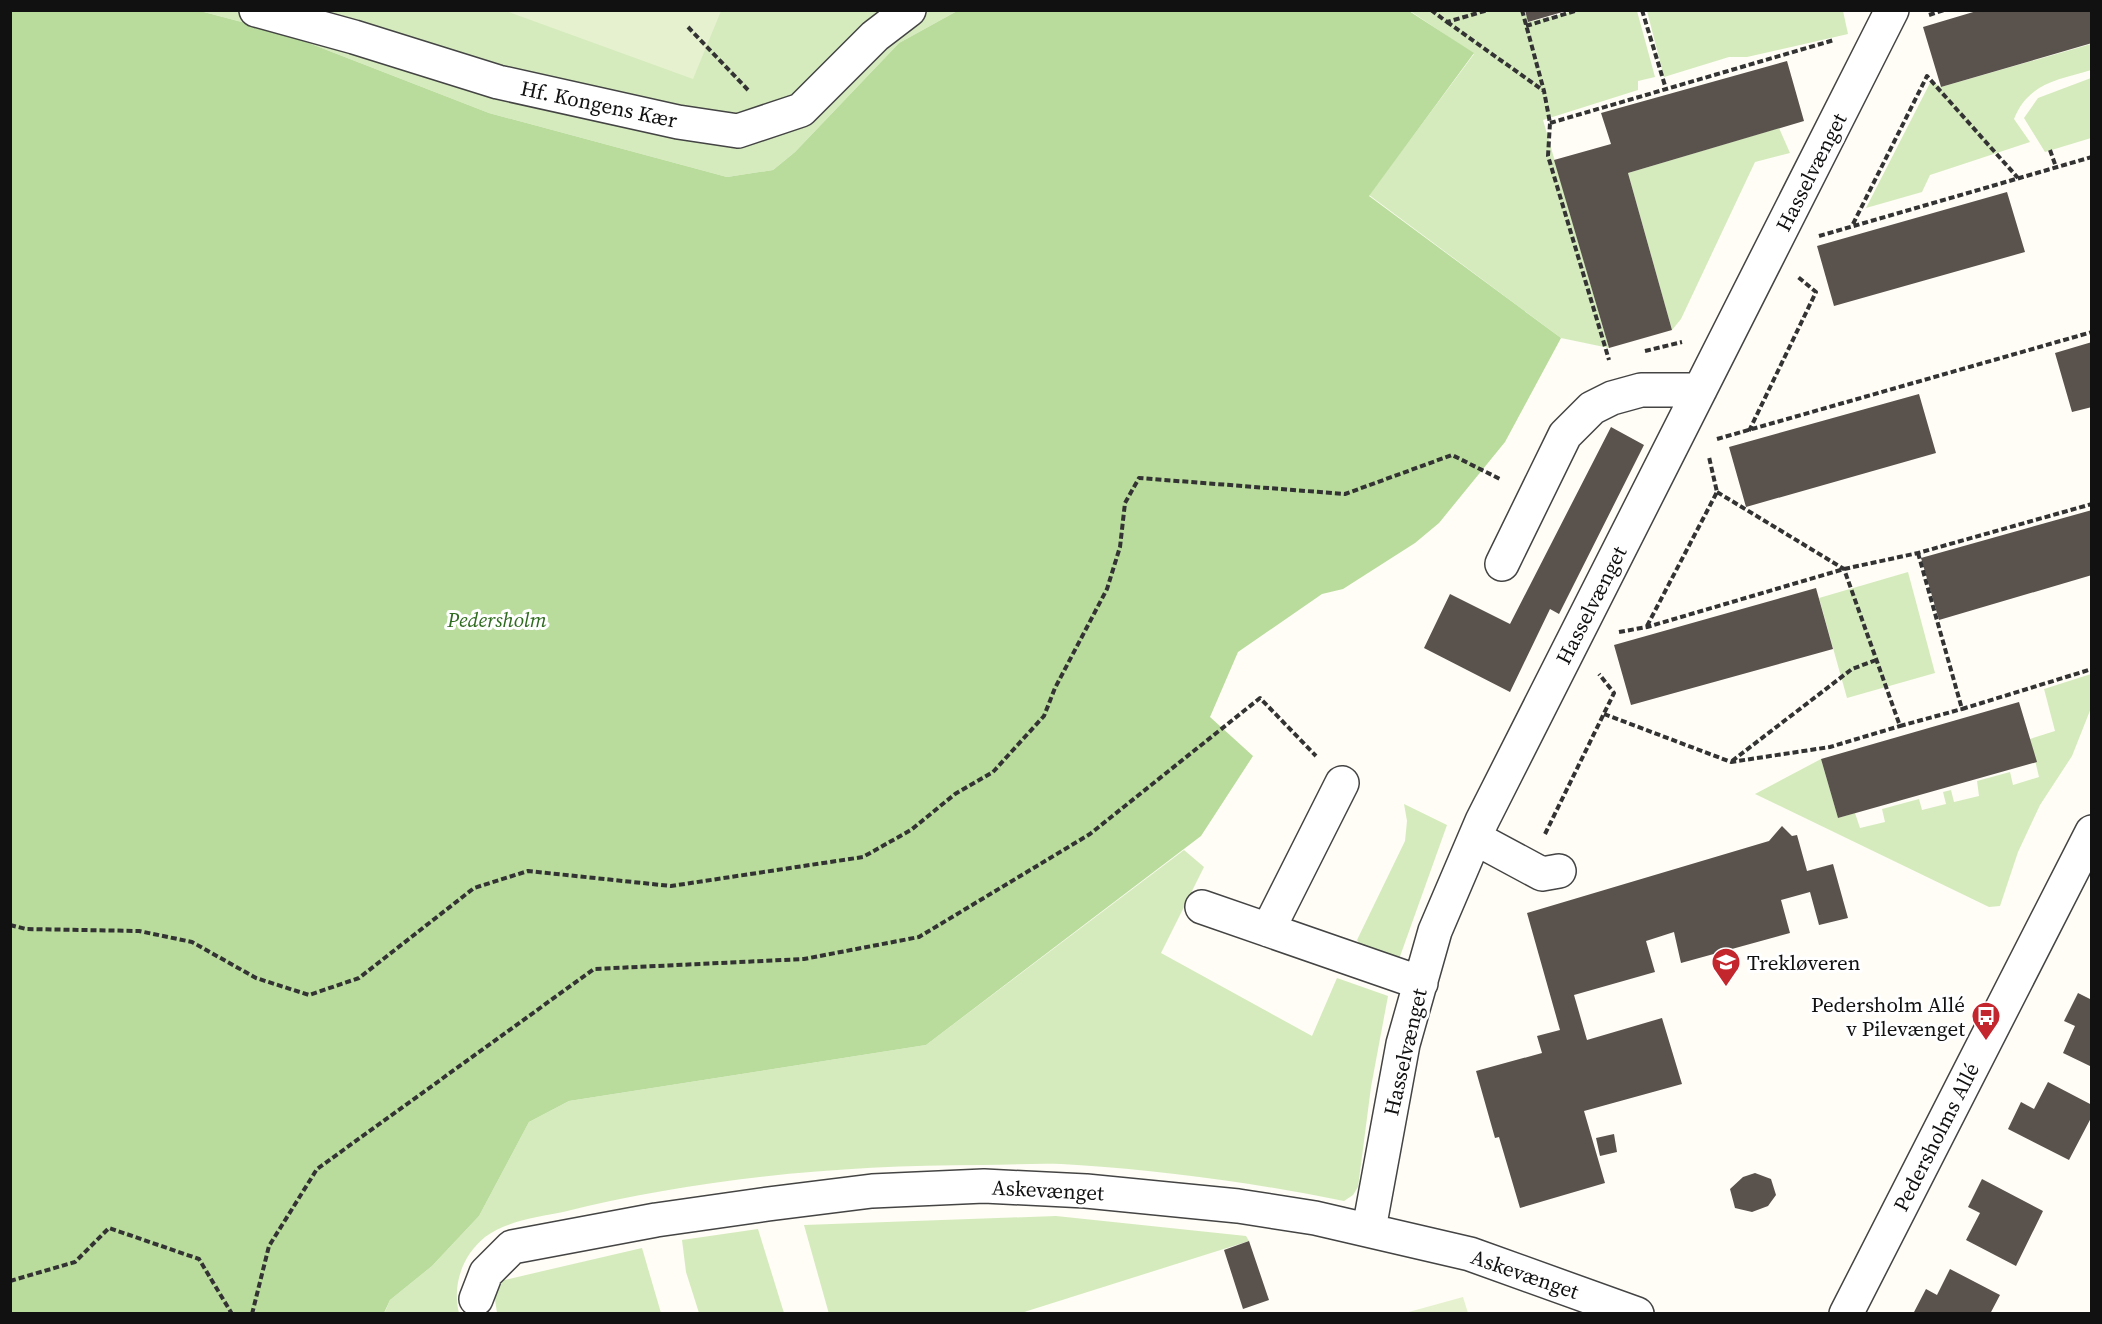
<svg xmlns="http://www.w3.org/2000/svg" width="2102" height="1324" font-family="'Source Serif 4',serif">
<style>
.green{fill:#d5ebbd}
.forest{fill:#b9dc9c}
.pitch{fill:#e6f2cf}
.building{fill:#5a524d}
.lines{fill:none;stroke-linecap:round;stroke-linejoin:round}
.minor-casing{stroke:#444;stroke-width:36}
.path{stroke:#333;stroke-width:4;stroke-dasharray:6 3;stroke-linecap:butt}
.minor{stroke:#fff;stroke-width:33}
.labels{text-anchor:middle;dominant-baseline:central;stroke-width:6;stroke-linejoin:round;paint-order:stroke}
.street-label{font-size:21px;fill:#111;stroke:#fff}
.park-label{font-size:21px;font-style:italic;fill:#2f6b1f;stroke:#fff}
.poi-label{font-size:21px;fill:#111;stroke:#fff;text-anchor:start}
</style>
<rect width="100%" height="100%" fill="#fffdf5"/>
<!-- green -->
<path class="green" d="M200,11H957L899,43L795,152L773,170L727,177L489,113L283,33Z
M1410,11H1525L1529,22L1574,11H1637L1655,77L1638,81V90L1543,120L1609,348L1561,338L1369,195L1474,54Z
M1647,11H1843L1848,34L1747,57H1729L1664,77Z
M2091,44V70C2058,80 2028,83 2014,119L2030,142L1930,175L1922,192L1866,208L1931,81L1941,87Z
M2091,78V138L2045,152L2024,118L2038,98Z
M1779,128L1790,153L1755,162L1681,319L1672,330L1628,173Z
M1908,572L1935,673L1847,698L1819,598Z
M2091,674V708L2072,756L2040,805L2018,852L2000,906L1989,907L1755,794L1821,759L1838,818L1855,813L1860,828L1885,822L1882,809L1919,799L1922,810L1946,804L1943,792L1951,790L1954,802L1979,796L1977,781L2010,772L2013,785L2039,777L2030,739L2055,731L2044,689Z
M1404,804L1447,825L1398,962L1367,953L1357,940L1405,841L1407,821Z
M1184,850L1204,867L1161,953L1312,1036L1337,978L1388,996L1371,1087L1358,1187L1353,1195L1344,1201C1256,1183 1167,1171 1077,1165C1046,1162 1013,1165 981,1165C841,1165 699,1178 563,1212C538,1217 506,1221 485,1237C462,1256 452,1285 459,1313L384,1314L390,1300L432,1266L479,1216L529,1122L569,1101L926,1045Z
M1056,1216L1246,1236L1249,1241L1021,1313L829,1314L804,1225Z
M758,1229L784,1313H699L686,1272L682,1240Z
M642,1248L661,1313H497L494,1293L500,1281Z"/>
<!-- forest -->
<path class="forest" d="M10,11H200L283,33L489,113L727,177L773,170L795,152L899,43L957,11H1409L1474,53L1369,196L1561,338L1505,442L1439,523L1415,543L1343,589L1322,594L1238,652L1210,717L1253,756L1201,836L926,1045L569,1101L529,1122L479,1216L432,1266L390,1300L384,1313H11Z"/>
<!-- pitch -->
<path class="pitch" d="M506,11H721L693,79Z
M1463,1297L1468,1313H1405Z"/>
<!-- building -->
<path class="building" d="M1525,10H1566V11L1528,22Z
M1980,10H2092V43L1941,87L1923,27Z
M1787,61L1804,121L1628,173L1672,330L1609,348L1554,160L1611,144L1601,113Z
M2007,192L2025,252L1834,306L1817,246Z
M2092,342V407L2072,412L2055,353Z
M1919,394L1936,453L1746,507L1729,447Z
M1611,427L1644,445L1559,614L1550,609L1510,692L1424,648L1450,594L1510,624Z
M2092,510V575L1939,620L1921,558Z
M1816,588L1833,649L1631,705L1614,645Z
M2019,702L2037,762L1838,818L1821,759Z
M1782,826L1792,836L1797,835L1807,871L1833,864L1848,918L1819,925L1810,892L1781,900L1790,933L1681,963L1674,932L1646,941L1655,972L1574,995L1587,1040L1662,1018L1682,1084L1584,1111L1605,1183L1520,1208L1499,1137L1495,1138L1476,1071L1542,1053L1537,1036L1560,1030L1527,913L1769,841Z
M2078,993L2092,1000V1067L2063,1053L2075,1026L2064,1021Z
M2048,1082L2092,1105V1116L2069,1160L2008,1129L2021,1102L2034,1109Z
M1614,1134L1617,1152L1600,1156L1596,1138Z
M1755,1173L1771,1179L1776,1195L1768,1206L1752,1212L1735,1208L1730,1189L1743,1177Z
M1982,1179L2043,1211L2016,1266L1966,1240L1980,1213L1968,1207Z
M1249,1241L1269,1300L1243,1309L1224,1250Z
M1950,1269L2000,1295L1990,1314H1913L1926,1289L1937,1295Z"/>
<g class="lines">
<!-- minor casing -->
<g class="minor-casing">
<path id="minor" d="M256,10L354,37L498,82L678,122L738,131L801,110L875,36L909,10
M1502,564L1565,435L1592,408L1612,398L1641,390H1700
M1475,838L1542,874L1559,871
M1202,907L1421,983
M1268,930L1342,783
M1369,1229L1403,1044L1435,931L1482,821L1892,10
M476,1299L486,1273L512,1247L656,1220L768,1204L872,1191L984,1186L1086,1191L1238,1206L1315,1218L1470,1254L1637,1314
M1846,1314L2092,832"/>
</g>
<!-- path -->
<path class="path" d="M1431,10L1447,22L1488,10
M1522,10L1544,91L1550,123L1548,156L1609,360
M1642,10L1666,89
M1929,15L1944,10
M1447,22L1544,91
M1526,26L1578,10
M688,27L748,90
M1550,123L1834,40
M2050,150L2056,167
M1853,224L1927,76L2018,178
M1819,236L2092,157
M1645,351L1682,342
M1749,431L1816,292L1798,277
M1717,439L2092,332
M1717,492L1844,569L1900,726L1962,709
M1918,553L1962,709L2092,669
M1647,626L1717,492L1709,457
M1619,632L1647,627L1844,569L1918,553L2092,504
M1604,714L1731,762L1830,747L1900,726
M1732,761L1852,669L1876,660
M1545,834L1614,693L1599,674
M10,925L26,929L139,931L192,942L256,978L309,995L359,978L474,888L528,871L671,886L863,857L911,830L955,794L993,772L1044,716L1055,688L1107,589L1120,547L1125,503L1139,478L1345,494L1452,455L1502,480
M10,1281L75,1262L109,1228L199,1259L232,1314
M252,1314L269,1246L317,1169L594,969L804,959L919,937L1090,834L1260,698L1316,756"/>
<!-- minor -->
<use href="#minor" class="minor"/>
</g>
<!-- icons -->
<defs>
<g id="school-pin" transform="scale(1.5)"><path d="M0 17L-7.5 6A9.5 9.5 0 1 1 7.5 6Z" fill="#c4262e" stroke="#fff"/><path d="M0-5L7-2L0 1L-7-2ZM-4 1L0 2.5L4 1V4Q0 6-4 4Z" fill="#fff"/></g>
<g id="bus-pin" transform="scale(1.5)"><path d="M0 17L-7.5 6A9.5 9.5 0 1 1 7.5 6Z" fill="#c4262e" stroke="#fff"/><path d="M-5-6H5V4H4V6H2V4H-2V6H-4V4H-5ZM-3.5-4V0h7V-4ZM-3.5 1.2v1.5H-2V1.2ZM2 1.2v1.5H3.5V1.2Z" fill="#fff"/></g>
</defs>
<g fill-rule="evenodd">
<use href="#school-pin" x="1726" y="962"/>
<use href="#bus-pin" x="1986" y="1016"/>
</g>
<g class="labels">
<!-- street labels -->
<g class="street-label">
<text transform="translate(599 104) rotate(12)">Hf. Kongens Kær</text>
<text transform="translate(1811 172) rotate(-63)">Hasselvænget</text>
<text transform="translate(1591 605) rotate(-63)">Hasselvænget</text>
<text transform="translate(1405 1052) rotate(-77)">Hasselvænget</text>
<text transform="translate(1936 1137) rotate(-63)">Pedersholms Allé</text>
<text transform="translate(1048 1190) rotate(3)">Askevænget</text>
<text transform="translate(1525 1274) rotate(19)">Askevænget</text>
</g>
<!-- park labels -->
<g class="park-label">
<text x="497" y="619">Pedersholm</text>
</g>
<!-- poi labels -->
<g class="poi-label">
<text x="1747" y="962">Trekløveren</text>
<text x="1965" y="1004" text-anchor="end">Pedersholm Allé<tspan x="1965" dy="24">v Pilevænget</tspan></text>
</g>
</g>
<!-- border -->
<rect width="2102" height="1324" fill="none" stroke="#111111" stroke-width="24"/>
</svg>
